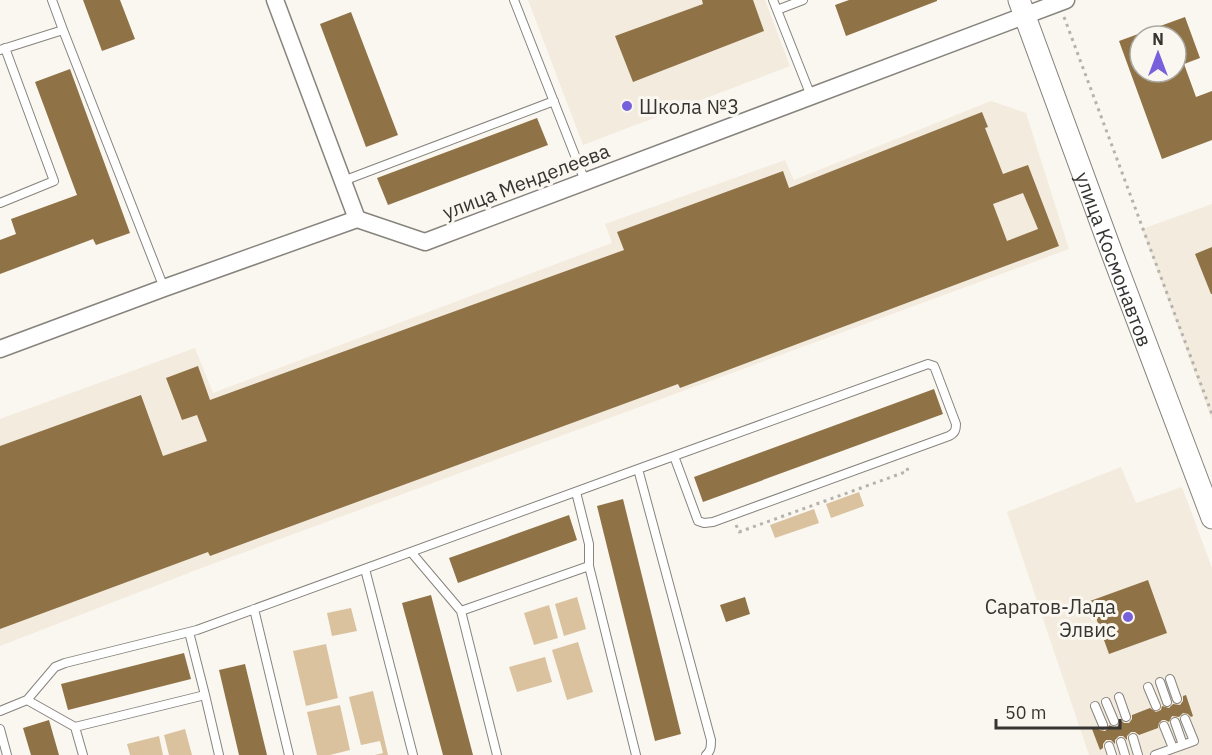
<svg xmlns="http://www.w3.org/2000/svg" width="1212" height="755" font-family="'IBM Plex Sans',sans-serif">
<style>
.built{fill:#f3ebde}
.green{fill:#dac29e}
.building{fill:#8f7246;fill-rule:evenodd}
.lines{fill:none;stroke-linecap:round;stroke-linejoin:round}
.service-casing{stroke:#87847e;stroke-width:10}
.minor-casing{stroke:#87847e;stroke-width:19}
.tertiary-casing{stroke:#87847e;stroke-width:23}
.path{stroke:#b6b3ae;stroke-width:3;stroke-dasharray:3 4.5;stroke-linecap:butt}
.service{stroke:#fff;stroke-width:8}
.minor{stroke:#fff;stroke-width:16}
.tertiary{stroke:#fff;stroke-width:21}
.poi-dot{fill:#7660db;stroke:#faf6f0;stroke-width:2}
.labels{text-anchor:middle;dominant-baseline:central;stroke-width:6;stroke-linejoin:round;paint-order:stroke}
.poi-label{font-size:20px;fill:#363532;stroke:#faf6f0;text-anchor:start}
.street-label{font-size:20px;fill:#363532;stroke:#faf6f0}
</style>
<rect width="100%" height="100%" fill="#faf6f0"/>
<!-- built -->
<path class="built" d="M528,0H765L790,66L583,145Z
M991,101L1026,113L1069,249L204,567L0,646V419L195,348L213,393L612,243L605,224L785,160L794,180Z
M1212,204V420L1142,229Z
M1121,467L1136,503L1182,487L1212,568V755H1089L1007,512Z"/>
<!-- green -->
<path class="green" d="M859,492L864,506L831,518L826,504Z
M814,509L819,523L775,538L770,525Z
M577,597L586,629L564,636L555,604Z
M549,605L558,638L534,645L524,613Z
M351,608L357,631L332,636L327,613Z
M578,642L593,692L567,700L552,650Z
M326,644L338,698L306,706L293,651Z
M545,657L552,682L517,692L509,667Z
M373,691L388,755H375L383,753L380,741L361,745L349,697Z
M340,705L350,750L330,755H317L307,712Z
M185,729L192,755H169L164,735Z
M159,736L163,755H130L127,744Z"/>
<!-- building -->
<path class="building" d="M83,0H120L135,39L102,51Z
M702,0H753L764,31L633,82L615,36L703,4Z
M849,0H937V1L846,36L835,5Z
M351,12L398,135L366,147L320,24Z
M1185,17L1200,58L1184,64L1196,97L1212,91V140L1162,159L1119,41ZM1140,36H1176V72H1140Z
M70,69L130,233L96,245L93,239L0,274V240L16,234L11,219L77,195L35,82Z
M982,112L988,127L985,128L1003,174L1028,165L1059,246L680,388L678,384L210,556L208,552L0,629V446L141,395L163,456L207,441L197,415L182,420L166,378L198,366L210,400L624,250L617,232L783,171L789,188ZM1023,193L1038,229L1007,241L993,204Z
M537,118L548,145L388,205L377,178Z
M1212,247V294H1211L1195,254Z
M934,389L943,414L703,502L694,477Z
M623,499L681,734L655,741L597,506Z
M569,515L577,540L458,583L449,558Z
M1148,580L1167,633L1109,654L1090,601Z
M431,595L473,755H443L402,603Z
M745,597L750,614L726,622L720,605Z
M184,653L191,679L68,710L61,684Z
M245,664L267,755H239L219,670Z
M1186,695L1193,716L1191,717L1188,714L1183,713L1179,717L1172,716L1169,722L1165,720H1162L1159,723L1158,728L1139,735L1135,732H1131L1127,736V740L1123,736H1119L1115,740V744L1111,740H1106L1103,744V748L1100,750L1092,729L1097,727L1100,730L1105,731L1108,728L1109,725L1113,727H1117L1119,724L1120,719L1124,723H1129L1132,719V715L1150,708L1156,712L1161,710L1162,706L1169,708L1173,704L1180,705L1183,701V696Z
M49,720L59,755H31L23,728Z"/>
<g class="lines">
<!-- service casing -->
<g class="service-casing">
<path id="service" d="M52,0L63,30L164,288
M514,0L585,181
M773,0L811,96
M777,10L803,0
M0,50L63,30
M343,181L554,101
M0,203L54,181L5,48
M638,469L674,456L698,521L704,523L713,522L949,436C955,433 956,430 956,424L936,371L934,366L928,364L674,456
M576,492L589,544V566
M411,552L461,611
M365,569L413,755
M254,609L289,755
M189,632L205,695
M1170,679L1177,699
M1160,682L1167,702
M1148,687L1156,706
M1119,697L1126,717
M27,700L75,727
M1106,702L1114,721
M1095,706L1103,725
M0,711L27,700L55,667L65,663L197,630L638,469L711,740C711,746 711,751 706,755
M1175,722L1183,745
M1164,726L1173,748
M0,729L7,755
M1133,738L1138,755
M1121,742L1125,755
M1109,746L1112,755
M83,755L75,727L205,695L219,755
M497,755L461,611L589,566L636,755
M1155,755L1194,741L1185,719"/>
</g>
<!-- minor casing -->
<g class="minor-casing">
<path id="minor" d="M275,0L357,219
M0,349L164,288L357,219L425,242L1066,0"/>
</g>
<!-- tertiary casing -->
<g class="tertiary-casing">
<g id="tertiary">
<path id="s1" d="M1019,0L1113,256L1212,518"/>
</g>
</g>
<!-- path -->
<path class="path" d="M1064,17L1212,414
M736,525L739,532L908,471L906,465"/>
<!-- service -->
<use href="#service" class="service"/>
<!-- minor -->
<use href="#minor" class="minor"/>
<!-- tertiary -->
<use href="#tertiary" class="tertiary"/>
</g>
<!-- markers -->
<g class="poi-dot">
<circle cx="627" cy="106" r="6"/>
<circle cx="1128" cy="617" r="6"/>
</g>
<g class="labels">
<!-- poi labels -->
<g class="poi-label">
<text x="639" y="106">Школа №3</text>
<text x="1116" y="606" text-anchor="end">Саратов-Лада<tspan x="1116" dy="23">Элвис</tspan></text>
</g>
<!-- street labels -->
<g class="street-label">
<text transform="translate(526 181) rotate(-21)">улица Менделеева</text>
<text stroke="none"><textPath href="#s1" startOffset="276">улица Космонавтов</textPath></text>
</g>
</g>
<!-- north arrow -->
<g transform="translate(1158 54)"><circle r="28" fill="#faf6f0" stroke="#aca9a4" stroke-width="1.5"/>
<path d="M0-4.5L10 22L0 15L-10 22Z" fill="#7660db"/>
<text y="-9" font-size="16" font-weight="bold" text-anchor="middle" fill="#363532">N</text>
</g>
<!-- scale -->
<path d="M996 719v9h124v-9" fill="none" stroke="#363532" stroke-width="3"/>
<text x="1005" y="719" font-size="18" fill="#363532" stroke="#faf6f0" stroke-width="4.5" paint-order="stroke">50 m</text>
</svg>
